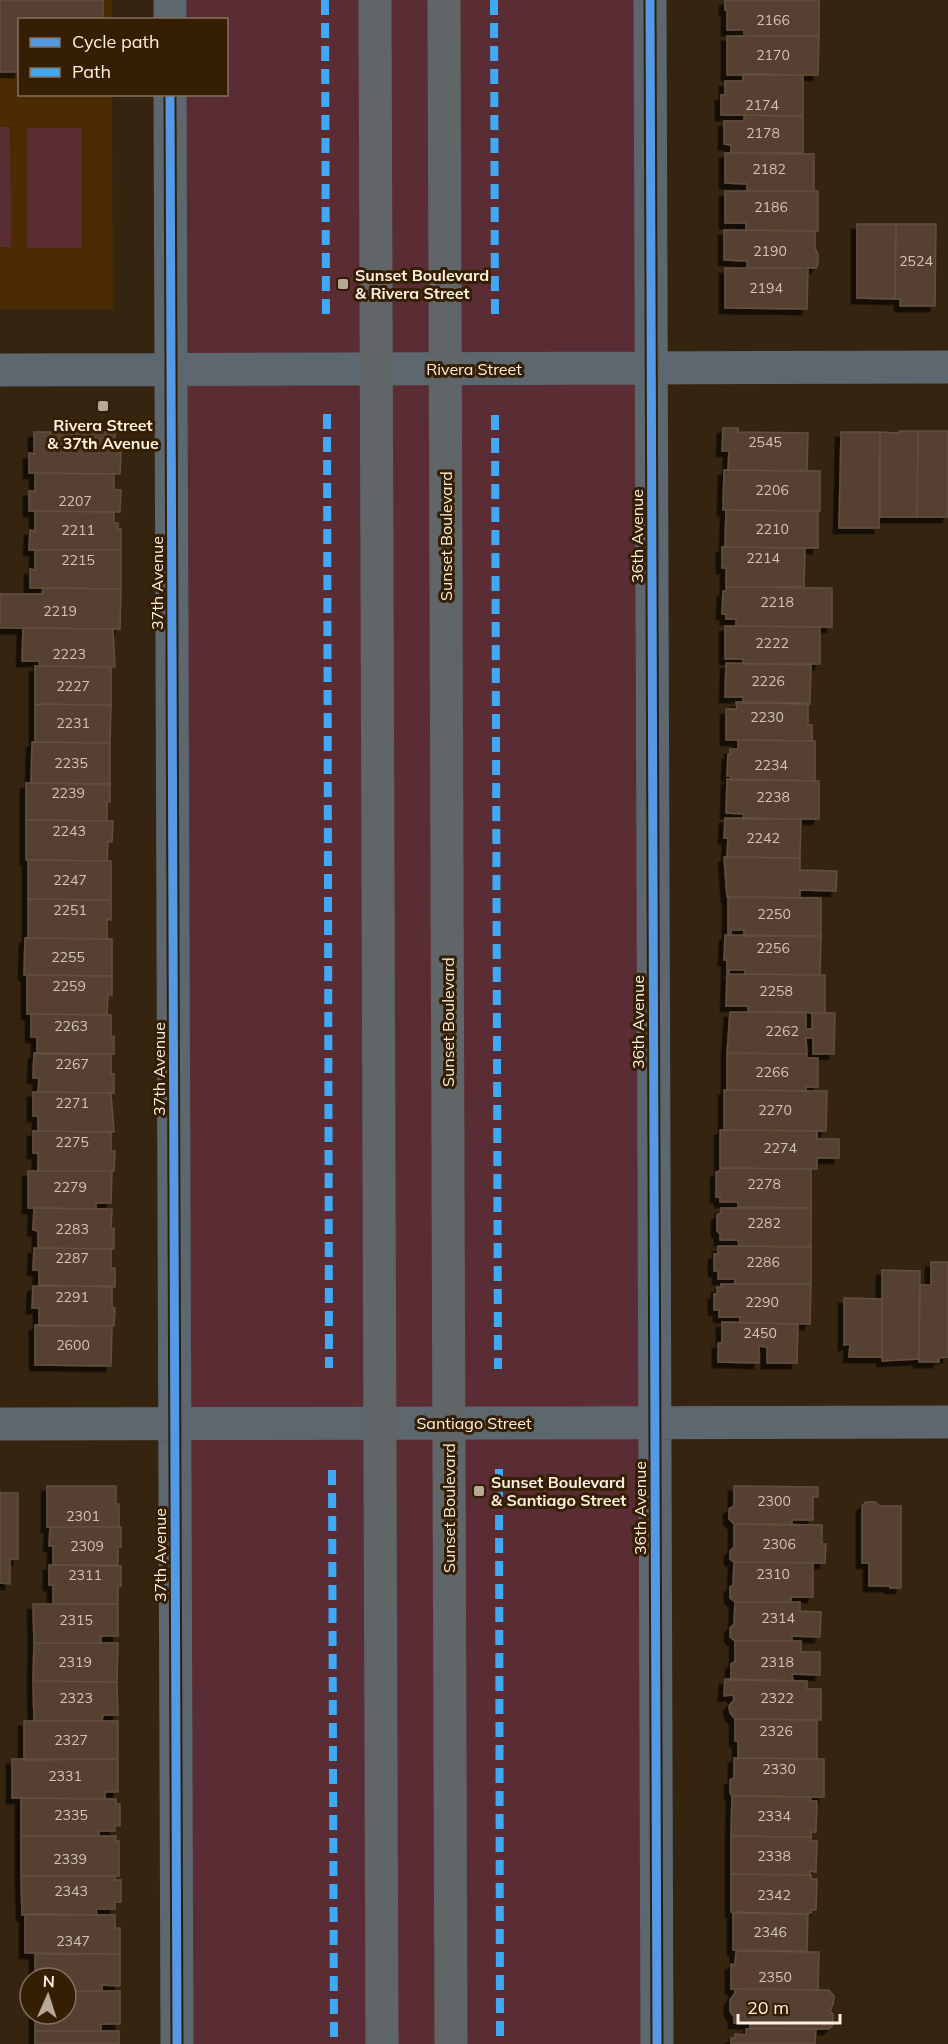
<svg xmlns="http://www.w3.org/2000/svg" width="948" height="2044" font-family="Mulish,sans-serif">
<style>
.built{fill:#4b2b02}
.green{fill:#5a2d34}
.building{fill:#564130;stroke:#635041;stroke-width:1.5;filter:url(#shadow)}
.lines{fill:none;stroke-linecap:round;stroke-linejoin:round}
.minor{stroke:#5d676f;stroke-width:33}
.major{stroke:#606567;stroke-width:33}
.quiet{stroke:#3fa9f5;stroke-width:8;stroke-dasharray:15 8;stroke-linecap:butt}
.cycleway-casing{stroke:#341f05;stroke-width:13}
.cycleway{stroke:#5399e6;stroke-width:9}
.poi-dot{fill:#b8a897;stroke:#341f05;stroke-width:2}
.labels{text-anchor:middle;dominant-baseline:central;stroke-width:6;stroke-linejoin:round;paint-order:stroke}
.number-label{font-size:14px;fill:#d4c4b4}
.poi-label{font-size:16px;font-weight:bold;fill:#feefe0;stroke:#341f05;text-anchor:start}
.street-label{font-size:16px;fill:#feefe0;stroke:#341f05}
</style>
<defs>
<filter id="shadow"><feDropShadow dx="-5.5" dy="5.5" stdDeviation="0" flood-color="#0009"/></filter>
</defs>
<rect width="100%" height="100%" fill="#35240f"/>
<!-- built -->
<path class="built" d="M0,0H112V19L20,20V94L112,95L113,309H0Z"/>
<!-- green -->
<path class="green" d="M170,0H650L657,2044H177L170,95L226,94V20L170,19Z
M0,127H10L11,247H0Z
M27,128H82V248H27Z"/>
<!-- building -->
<path class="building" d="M0,0H103V20H20V72H0Z
M725,0H819V36H744V30H727V10H725Z
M727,36H819L818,75H727Z
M743,74L803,75V116L721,115V95H725V81H743Z
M744,115L803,116V153H731V145L724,144V121H744Z
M725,153L814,154V191H747V184L725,183Z
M725,191H818V231L746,230V223H725Z
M857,224H896L895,299L857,298Z
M896,224H936L935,306H900V299H895Z
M724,230L815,231V248L818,254V264L816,268H747V261L724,260Z
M725,268H808L807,309L725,308Z
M723,428H738V432L808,433L807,471L728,470L729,451H722Z
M899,431H918L917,517H880V432L899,433Z
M918,431H948V517H917Z
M34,432H115V446H119V452H121L120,474L29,473V453L34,454Z
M841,432H880L879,528H839Z
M724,470L820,471V511L723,510Z
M35,473L114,474V490H121L120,512L29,511V491H35Z
M726,510L818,511V548L725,547Z
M35,511L114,512V523H118V529H121V550H29L30,530L35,531Z
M722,547L805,548L804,587H726V568H722Z
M35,550H121V589L30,588V569L35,570Z
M726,587L832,588V627L736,626V619H726V614H722L723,591H726Z
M43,588L121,589L120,629L0,628V594H42Z
M725,626L820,627V664H743V659H725Z
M23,628L113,629L115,667L40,666L39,661H22Z
M726,663L811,665L810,704L743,703V697H725Z
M35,666L111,667V705L35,704Z
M736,702L808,703V725H812V741L726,740V709H737Z
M35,704L111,705L110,743L35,742Z
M738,740L815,741V781L731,780V776H727L728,754H730V749H738Z
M32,742L110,743V784L31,783Z
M727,779L819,781V819H743L744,814L726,813Z
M26,783L110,784V802H107V821L26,820Z
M725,818L801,819L800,858L727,857L728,838H724Z
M26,820L113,821L112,842L108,841L107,861L26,860Z
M724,857L800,858V870L837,871L836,891L800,890V898L727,897Z
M28,860L111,861V900L28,899Z
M728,897L821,898V936H744V930H731V936L728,935Z
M28,899L111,900V920L107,919V939L28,938Z
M725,935L821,936L820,975L745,974V970H729V973L727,974V960H724Z
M25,938L112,939V976L24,975Z
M727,974L825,975V1013L748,1012V1006H726Z
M27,975L112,976V995H108L107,1015L27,1014Z
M730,1012H806V1029H812V1013H835L834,1054H813V1038H806L807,1054L727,1053Z
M31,1014L111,1015V1037L114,1036V1054H37V1037H31Z
M34,1053L111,1054V1074H114V1093L38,1092L39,1078H33Z
M727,1053L807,1054L806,1058H818V1087H806V1091L727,1090Z
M724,1090L827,1091L826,1131L724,1130Z
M33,1092L111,1093L114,1132L38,1131V1116H33Z
M720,1130L817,1131V1139H839V1158H817V1169L720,1168Z
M33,1131L111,1132V1151H115L114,1171H38V1153H33Z
M720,1168L811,1169V1208L738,1207V1202H720V1197H716V1172L720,1171Z
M28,1171H112L111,1203H96V1209L28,1208Z
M34,1208L112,1209L111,1229L114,1228V1249L38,1248V1231L33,1230Z
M721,1208H811V1247L739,1246L738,1240H720V1234L717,1231V1215L721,1213Z
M718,1246L811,1247V1284H735V1279H718V1271H714V1254H718Z
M34,1248L111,1249V1268H115V1287L39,1285V1270H33Z
M931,1262H948V1357L939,1358V1362H919L920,1285H931Z
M882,1270L920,1271L919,1359L882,1361Z
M721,1284H811L810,1324L740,1323V1317H719V1310H714V1294H717V1287H721Z
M33,1286H112V1307L115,1308L114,1326H39V1308H32Z
M844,1298L882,1299V1357H849L850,1344L844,1345Z
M722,1322L798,1324L797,1363H767V1347L759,1346V1363L718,1362V1343H722Z
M35,1325L112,1326L111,1366L35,1365Z
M47,1486H116V1504H119V1527H47Z
M734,1486L818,1487V1497H813V1520H792V1525L734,1524L729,1519V1509L734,1506Z
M0,1491V1493H18V1559H10V1584L0,1583Z
M866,1502H875L880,1506H901V1588H890V1586H869V1563H862V1506Z
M734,1524L822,1525V1544H826L825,1563L734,1562L730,1559V1551L734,1547Z
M50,1527H121V1547H118V1565H53V1546H49Z
M734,1562L813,1563V1597H791V1602H735L730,1598V1587L733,1585Z
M49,1565L121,1566V1586H118V1604H53V1585H49Z
M735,1602H800V1611L821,1612L820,1637L792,1636V1641H735L730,1637V1628L734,1624Z
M33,1604H118V1636H101V1643H34Z
M735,1641H801V1652H820V1675L792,1674L793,1681L731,1680V1664L735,1661Z
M34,1643H118L117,1682L33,1681Z
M725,1679L807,1681V1689H821V1720L735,1719L730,1713L729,1706L734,1700L733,1695L724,1696Z
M33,1681L117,1682L118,1715H103L102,1721H34Z
M735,1719L817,1720V1759L738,1758V1741H735Z
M24,1721H118V1759L24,1760Z
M734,1758L824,1759V1797L732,1796L730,1793V1780L734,1778Z
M12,1759H118V1792H105V1799L12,1798Z
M732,1796L811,1797L810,1801H817L816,1832H811V1837L731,1836Z
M21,1798L116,1799V1804H120V1826L115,1825V1831H99V1836H21Z
M21,1836H116L115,1841H119V1876H21Z
M731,1836L811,1837V1841H817L816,1872L810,1871V1875L731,1874Z
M731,1874L811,1875V1879H817L816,1910H811V1913L808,1914L731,1912Z
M21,1876H115V1880H121V1902H115V1909H96L97,1915H22Z
M733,1913L808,1914L807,1951L733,1950Z
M25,1914L115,1915V1928H120V1954L25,1953Z
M736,1951L819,1952L818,1990L731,1989V1964L735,1965Z
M35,1954H120V1986L102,1985V1991H66V1978H35Z
M735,1989L829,1990L834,1996L833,2004L830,2011L833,2014V2025L829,2029L750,2028V2023H734V2017L730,2011V2000L735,1993Z
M66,1991H120V2024H101V2031H35V2014H66Z
M746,2029H816L815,2044H731V2038H735V2034L746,2035Z
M35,2031H119V2044H35Z"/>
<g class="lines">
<!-- minor -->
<path class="minor" d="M170,0V20
M650,0L657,2044
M170,94L177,2044
M0,370L948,367
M0,1424L948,1422"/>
<!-- major -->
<path class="major" d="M375,0L382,2044
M444,0L451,2044"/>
<!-- quiet -->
<path class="quiet" d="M325,0L326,320
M494,0L495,321
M327,414L329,1368
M495,415L498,1369
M499,1469L500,2044
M332,1470L334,2044"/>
<!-- cycleway casing -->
<g class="cycleway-casing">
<path id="cycleway" d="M650,0L657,2044
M170,94L177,2044"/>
</g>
<!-- cycleway -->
<use href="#cycleway" class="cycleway"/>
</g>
<!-- markers -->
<g class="poi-dot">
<rect x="337" y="278" width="12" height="12" rx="3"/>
<rect x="97" y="400" width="12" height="12" rx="3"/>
<rect x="473" y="1485" width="12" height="12" rx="3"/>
</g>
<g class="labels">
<!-- number labels -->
<g class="number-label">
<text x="773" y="20">2166</text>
<text x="773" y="55">2170</text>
<text x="762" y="105">2174</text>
<text x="763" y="133">2178</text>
<text x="769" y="169">2182</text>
<text x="771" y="207">2186</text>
<text x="770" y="251">2190</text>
<text x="916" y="261">2524</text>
<text x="766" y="288">2194</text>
<text x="765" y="442">2545</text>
<text x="772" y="490">2206</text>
<text x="75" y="501">2207</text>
<text x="772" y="529">2210</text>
<text x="78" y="530">2211</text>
<text x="763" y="558">2214</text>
<text x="78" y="560">2215</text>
<text x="777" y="602">2218</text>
<text x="60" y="611">2219</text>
<text x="772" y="643">2222</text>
<text x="69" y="654">2223</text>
<text x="768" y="681">2226</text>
<text x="73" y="686">2227</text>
<text x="767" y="717">2230</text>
<text x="73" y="723">2231</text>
<text x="71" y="763">2235</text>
<text x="771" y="765">2234</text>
<text x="68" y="793">2239</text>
<text x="773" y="797">2238</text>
<text x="69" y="831">2243</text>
<text x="763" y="838">2242</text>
<text x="70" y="880">2247</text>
<text x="70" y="910">2251</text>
<text x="774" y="914">2250</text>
<text x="773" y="948">2256</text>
<text x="68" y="957">2255</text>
<text x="69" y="986">2259</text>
<text x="776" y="991">2258</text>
<text x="71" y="1026">2263</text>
<text x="782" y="1031">2262</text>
<text x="72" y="1064">2267</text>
<text x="772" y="1072">2266</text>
<text x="72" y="1103">2271</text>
<text x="775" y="1110">2270</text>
<text x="72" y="1142">2275</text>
<text x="780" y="1148">2274</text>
<text x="764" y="1184">2278</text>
<text x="70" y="1187">2279</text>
<text x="764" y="1223">2282</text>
<text x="72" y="1229">2283</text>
<text x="72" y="1258">2287</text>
<text x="763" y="1262">2286</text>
<text x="72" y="1297">2291</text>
<text x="762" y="1302">2290</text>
<text x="760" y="1333">2450</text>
<text x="73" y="1345">2600</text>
<text x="774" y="1501">2300</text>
<text x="83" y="1516">2301</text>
<text x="779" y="1544">2306</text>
<text x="87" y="1546">2309</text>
<text x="773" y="1574">2310</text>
<text x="85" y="1575">2311</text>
<text x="778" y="1618">2314</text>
<text x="76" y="1620">2315</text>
<text x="75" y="1662">2319</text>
<text x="777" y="1662">2318</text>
<text x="76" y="1698">2323</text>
<text x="777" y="1698">2322</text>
<text x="776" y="1731">2326</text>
<text x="71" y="1740">2327</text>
<text x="779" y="1769">2330</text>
<text x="65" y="1776">2331</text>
<text x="71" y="1815">2335</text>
<text x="774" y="1816">2334</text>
<text x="774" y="1856">2338</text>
<text x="70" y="1859">2339</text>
<text x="71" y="1891">2343</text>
<text x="774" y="1895">2342</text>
<text x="770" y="1932">2346</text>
<text x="73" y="1941">2347</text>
<text x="775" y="1977">2350</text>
</g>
<!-- poi labels -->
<g class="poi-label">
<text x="355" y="275">Sunset Boulevard<tspan x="355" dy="18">&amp; Rivera Street</tspan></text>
<text x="103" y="425" text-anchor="middle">Rivera Street<tspan x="103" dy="18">&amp; 37th Avenue</tspan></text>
<text x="491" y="1482">Sunset Boulevard<tspan x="491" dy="18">&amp; Santiago Street</tspan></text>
</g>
<!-- street labels -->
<g class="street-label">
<text x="474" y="369">Rivera Street</text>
<text transform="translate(446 536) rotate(-90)">Sunset Boulevard</text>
<text transform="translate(637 536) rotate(-90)">36th Avenue</text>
<text transform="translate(157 583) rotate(-90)">37th Avenue</text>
<text transform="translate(448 1022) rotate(-90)">Sunset Boulevard</text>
<text transform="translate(638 1022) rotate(-90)">36th Avenue</text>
<text transform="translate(159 1069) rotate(-90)">37th Avenue</text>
<text x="474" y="1423">Santiago Street</text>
<text transform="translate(449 1508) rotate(-90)">Sunset Boulevard</text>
<text transform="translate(640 1508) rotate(-90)">36th Avenue</text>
<text transform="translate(160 1555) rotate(-90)">37th Avenue</text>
</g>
</g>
<!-- legend -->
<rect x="18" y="18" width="210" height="78" fill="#341f05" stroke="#85725d" stroke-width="1.5"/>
<rect x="30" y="38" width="30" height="9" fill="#5399e6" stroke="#85725d" stroke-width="1.5"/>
<text x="72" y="48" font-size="18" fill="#feefe0">Cycle path</text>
<rect x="30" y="68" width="30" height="9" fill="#3fa9f5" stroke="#85725d" stroke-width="1.5"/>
<text x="72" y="78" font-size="18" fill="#feefe0">Path</text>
<!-- north arrow -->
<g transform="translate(48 1996) rotate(3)"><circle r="28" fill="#341f05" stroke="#85725d" stroke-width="1.5"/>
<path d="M0-4.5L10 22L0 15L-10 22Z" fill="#b8a897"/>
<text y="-9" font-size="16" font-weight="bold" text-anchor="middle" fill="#feefe0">N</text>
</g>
<!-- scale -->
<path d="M738 2014v9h102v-9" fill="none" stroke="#feefe0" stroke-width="3"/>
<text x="747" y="2014" font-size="18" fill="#feefe0" stroke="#341f05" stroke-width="4.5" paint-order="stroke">20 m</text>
</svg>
